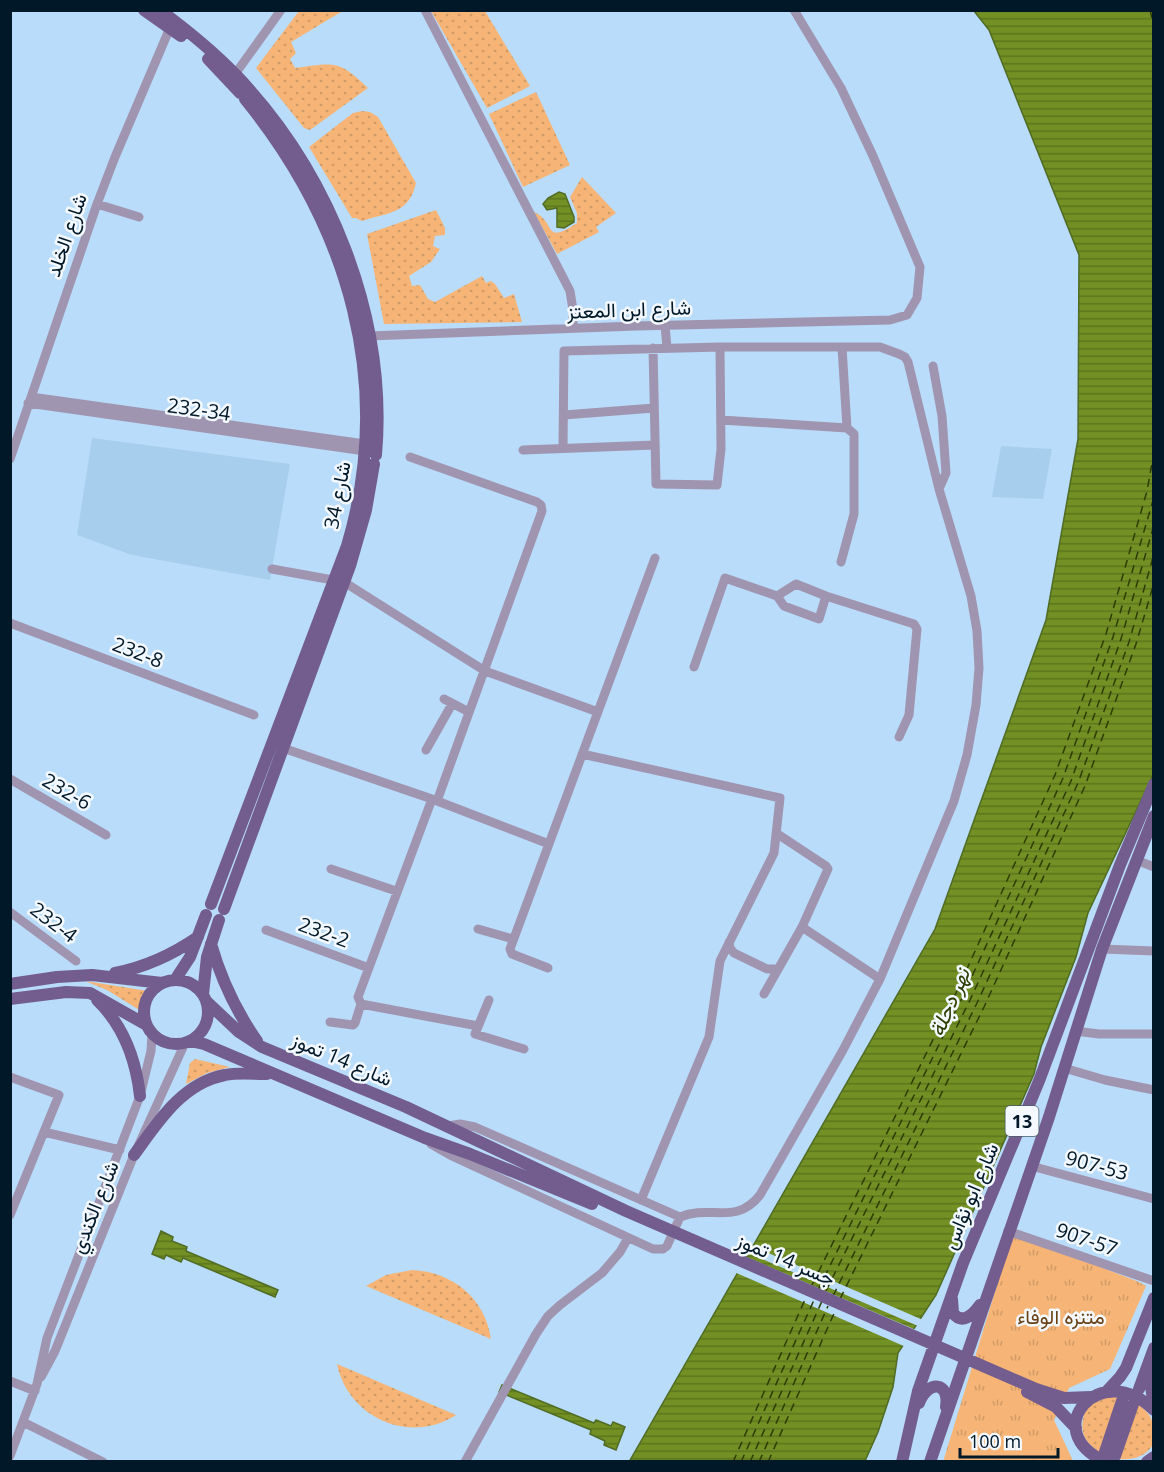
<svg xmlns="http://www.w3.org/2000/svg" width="1164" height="1472" font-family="'Open Sans',Vazirmatn,sans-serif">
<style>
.built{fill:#a8ceee}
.grass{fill:url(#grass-dots)}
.park{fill:url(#park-tufts)}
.water{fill:url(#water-rules);stroke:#506c25;stroke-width:1.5}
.pier{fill:#b9dcfa}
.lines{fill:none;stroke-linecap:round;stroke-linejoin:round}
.ferry{stroke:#2e3c02;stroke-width:1.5;stroke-dasharray:8 6;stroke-linecap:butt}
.minor{stroke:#a095b1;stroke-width:9}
.major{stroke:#725d8e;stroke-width:12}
.labels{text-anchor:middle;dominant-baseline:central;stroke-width:5;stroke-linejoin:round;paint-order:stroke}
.shield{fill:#f3f9fe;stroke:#4a5c69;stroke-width:1.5}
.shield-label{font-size:18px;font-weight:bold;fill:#011829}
.street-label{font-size:20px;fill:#011829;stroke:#f3f9fe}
.park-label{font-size:20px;fill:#694115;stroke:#f3f9fe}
.water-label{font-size:21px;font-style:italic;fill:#2e3c02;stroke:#f3f9fe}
</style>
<defs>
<pattern id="grass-dots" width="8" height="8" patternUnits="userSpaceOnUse" patternTransform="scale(1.5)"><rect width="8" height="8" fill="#f6b577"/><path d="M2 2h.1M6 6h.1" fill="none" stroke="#d19b67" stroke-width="1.8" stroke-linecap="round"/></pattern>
<pattern id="park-tufts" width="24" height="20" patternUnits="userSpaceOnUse" patternTransform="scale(1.5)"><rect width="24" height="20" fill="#f6b577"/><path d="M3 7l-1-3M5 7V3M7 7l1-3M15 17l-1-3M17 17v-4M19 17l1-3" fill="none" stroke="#d19b67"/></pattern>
<pattern id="water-rules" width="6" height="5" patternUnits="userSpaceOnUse" patternTransform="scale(1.5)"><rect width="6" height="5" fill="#729023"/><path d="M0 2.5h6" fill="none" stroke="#5b751e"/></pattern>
</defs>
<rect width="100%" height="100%" fill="#b9dcfa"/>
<!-- built -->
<path class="built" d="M92,438L290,464L270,580L132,555L77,535Z
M1001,446L1052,449L1043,499L992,497Z"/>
<!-- grass -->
<path class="grass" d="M299,11L341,12L291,42L296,53L290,59L295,68C334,63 338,59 368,88L310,130L304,128L256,68Z
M431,11H485L530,86L487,108Z
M536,92L570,165L523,187L489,114Z
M362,111L370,112L378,117L416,183C409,214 389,212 362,221L356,218H352L309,147L353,113Z
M582,177L616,213L596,227L599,232L557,254L534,212C557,222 542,246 577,223V213L570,197Z
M436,210L445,228V235L435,236L433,246L440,249L431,262L409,276L412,286L420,285L428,299L435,302L482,276L486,283L491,281L495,284L504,298L514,294L522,322L384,324L367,234Z
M85,981L148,991L141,1003V1011L107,990Z
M195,1059L230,1067L207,1073L186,1084L190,1063Z
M412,1270C453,1272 485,1298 491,1339L366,1286L386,1275Z
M337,1364L456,1415C410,1445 348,1418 337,1364Z
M1107,1397H1120L1103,1454C1081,1441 1078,1429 1087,1406Z
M1136,1403C1156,1417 1153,1423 1153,1445C1144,1458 1132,1460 1117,1459Z"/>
<!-- park -->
<path class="park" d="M1012,1236L1041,1244L1139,1282L1146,1286L1110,1369L1069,1388L1054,1420L1073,1461L943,1462Z"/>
<!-- water -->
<path class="water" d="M974,11H1153V775L1088,913L1076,957L1041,1047L1034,1074L936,1295L898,1353L893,1387L878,1432L865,1461L629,1462L935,929L1046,620L1078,439L1079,255L989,30Z
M559,192L565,194L574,217V222L564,228L557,227V208L547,210L543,204L548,198Z
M161,1231L173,1237L172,1241L187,1247L186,1251L278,1290L275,1297L183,1258L181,1262L166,1255L164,1259L152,1254Z
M502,1385L594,1423L596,1420L611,1426L613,1422L625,1427L616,1450L604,1445L605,1441L590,1434L591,1430L499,1392Z"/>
<!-- pier -->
<path class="pier" d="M750,1245L923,1320L918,1326L746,1252Z
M744,1256L916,1330L906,1347L734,1272Z"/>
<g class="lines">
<!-- ferry -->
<path class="ferry" d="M1150,10L1154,26
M812,1285L956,993L1055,775L1106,634L1147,491L1154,452
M818,1290L963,996L1063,778L1113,637L1154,497
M826,1291L970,1000L1071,781L1121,639L1154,525
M833,1296L977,1003L1078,783L1129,642L1154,554
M840,1299L984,1007L1085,786L1136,644L1154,583
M733,1462L807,1295
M741,1462L814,1300
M750,1462L822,1301
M759,1462L828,1306
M768,1462L836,1309"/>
<!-- minor -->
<path class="minor" d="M425,10L570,291L573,310V328
M233,77L281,10
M97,204L139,217
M665,325L667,348
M369,336L636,326L890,320L907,315L917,298L920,267L873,156L841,88L794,10
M842,347L847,428
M653,348L656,484L717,485L721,449L720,347
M933,366L942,416L946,473L939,489
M31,397L365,444
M28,403L365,451
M564,415L654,408
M721,420L847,428L854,434V514L841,562
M523,450L655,445
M410,457L537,502L541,505L542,511L437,801
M10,459L97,204L115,157L172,23
M272,569L344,582L485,671L598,712
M777,596L796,584L826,596L914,624L917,629L909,715L899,737
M10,623L254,715
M694,667L725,578L777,596L784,606L819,619L826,596
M444,699L469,712
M277,746L432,799L549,844
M426,750L452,704
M582,754L780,798L774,853L720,961L709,1037L641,1200
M10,779L106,835
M432,799L358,997L361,1004L478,1026
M1136,860L1154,867
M331,869L396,891
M10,912L76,961
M802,927L880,979
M478,929L513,939
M266,930L369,968
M729,942L730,948L734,953L767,969H778
M1102,949L1154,951
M548,968L512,954L510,949L655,558
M764,994L802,927L828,869L826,866L776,833
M489,1000L475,1034L524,1049
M330,1022L353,1025L355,1023L361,1004
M1075,1031L1099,1034H1154
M1064,1068L1105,1080L1154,1090
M10,1077L59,1095L10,1215
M448,1126L460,1124L475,1127L680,1217C710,1204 736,1226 760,1195L843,1050L880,979L954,801L967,755L976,705L979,668L977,631L971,596L939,489L908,362L905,357L899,354L880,347H720L564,351L563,448
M44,1132L120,1150
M431,1144L452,1156L653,1249H663L667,1246L680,1217
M1031,1166L1154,1199
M1008,1231L1154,1281
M41,1377L55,1351L134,1155L185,1043
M10,1381L35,1391
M23,1422L103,1462
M10,1456L37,1384L47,1338L140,1096L151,1051L152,1034
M465,1462L536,1334L548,1316L560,1305L602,1273L620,1252L628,1238"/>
<!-- major -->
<path class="major" d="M144,10L181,36
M160,10C187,30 213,51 236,75C330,173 388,318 376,455
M208,59L240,93
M211,904L347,546C395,384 349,227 245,99
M224,909L350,566L366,510L374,464
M211,944C221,979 236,1011 257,1041
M115,973C146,967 172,955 198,937
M144 1012a32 32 0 1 1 64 0a32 32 0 1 1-64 0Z
M175,980L190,957L206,915
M10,984L57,977L92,975L162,983
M203,994L207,957L219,920
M10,999L66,992L90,993L145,1024
M97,1000C124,1026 136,1060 140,1096
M207,1002L239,1032L262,1047L406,1107L626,1211L1036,1389L1064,1398L1091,1397
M190,1041L204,1044L425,1138L470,1154L592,1204
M134,1155C157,1123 182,1083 225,1075C239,1072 253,1074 267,1074
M952,1299L953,1313C962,1325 973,1315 980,1305
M1152,1368L1150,1381L1154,1405
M1139,1389L1154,1348
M1027,1392L1056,1407L1076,1428
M1106,1392L1120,1377L1126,1368L1154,1298
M919,1403C928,1380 950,1381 946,1407
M1105,1452L1122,1401
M1115,1456L1133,1404
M902,1462L918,1391L963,1263L1039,1081L1120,865L1154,784
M930,1462L1049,1117L1102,949L1154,816
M1106,1462C1036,1431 1101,1357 1154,1410
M1147,1462L1154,1457"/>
</g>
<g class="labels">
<!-- shield labels -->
<rect class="shield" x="1005.5" y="1106" width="33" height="30" rx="4.5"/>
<g class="shield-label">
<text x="1022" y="1121">13</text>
</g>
<!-- street labels -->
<g class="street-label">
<text transform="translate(66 235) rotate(-71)">شارع الخلد</text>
<text transform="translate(629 309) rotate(-2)">شارع ابن المعتز</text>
<text transform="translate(199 409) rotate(8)">232-34</text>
<text transform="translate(337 495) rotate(-79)">شارع 34</text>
<text transform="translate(138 652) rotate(21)">232-8</text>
<text transform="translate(67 791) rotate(30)">232-6</text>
<text transform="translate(54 922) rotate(37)">232-4</text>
<text transform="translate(324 932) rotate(20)">232-2</text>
<text transform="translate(342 1059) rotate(23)">شارع 14 تموز</text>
<text transform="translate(1097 1165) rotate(15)">907-53</text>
<text transform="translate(970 1196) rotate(-67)">شارع ابو نؤاس</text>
<text transform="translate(94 1207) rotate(-68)">شارع الكندي</text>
<text transform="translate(1087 1239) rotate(19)">907-57</text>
<text transform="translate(786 1259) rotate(23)">جسر 14 تموز</text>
</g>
<!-- park labels -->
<g class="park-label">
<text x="1061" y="1316">متنزه الوفاء</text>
</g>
<!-- water labels -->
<g class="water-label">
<text transform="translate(949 1002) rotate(-67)">نهر دجلة</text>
</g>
</g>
<!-- border -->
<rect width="1164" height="1472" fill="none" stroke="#011829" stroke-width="24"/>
<!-- scale -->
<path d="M960 1448v9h98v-9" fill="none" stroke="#011829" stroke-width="3"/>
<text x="969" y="1448" font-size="18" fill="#011829" stroke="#f3f9fe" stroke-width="4.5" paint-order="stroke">100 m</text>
</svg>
